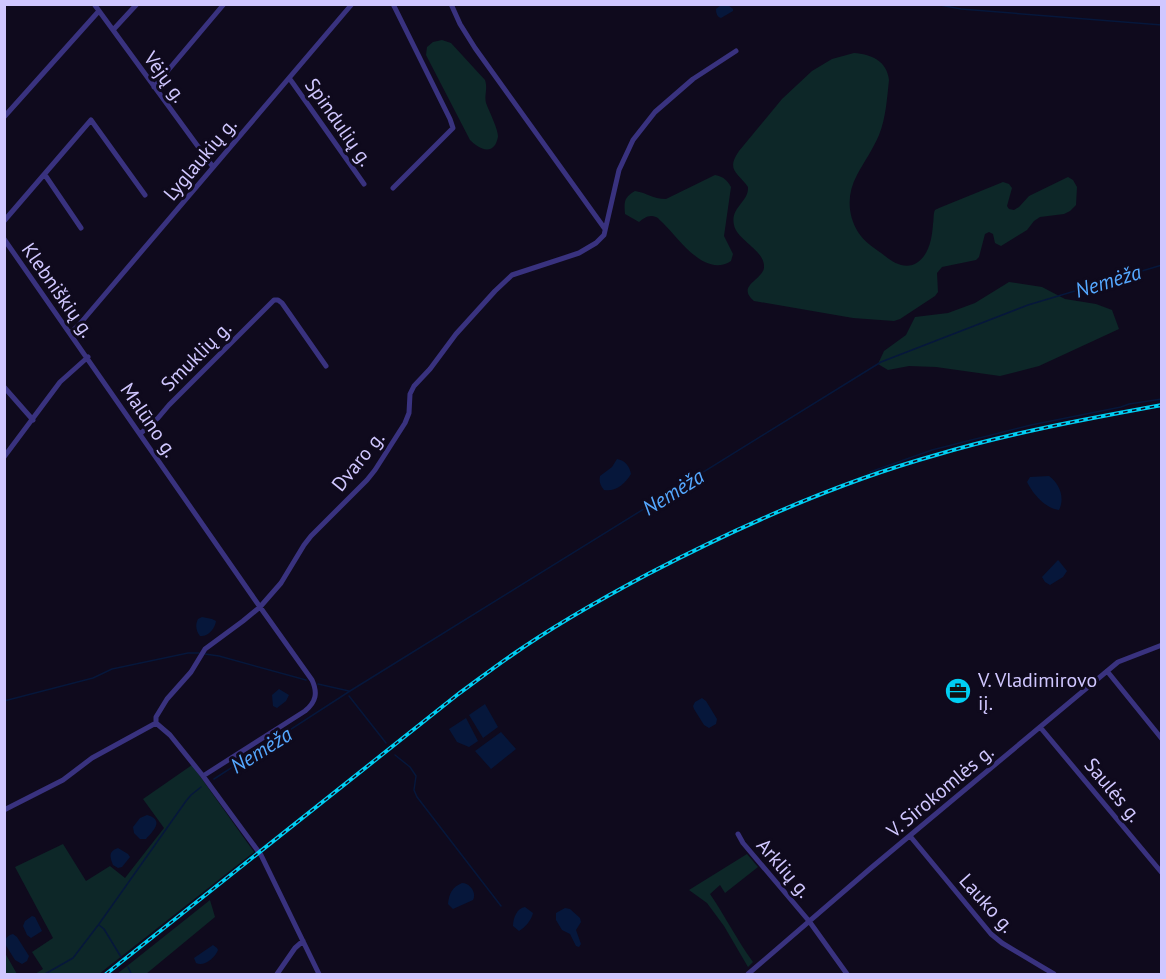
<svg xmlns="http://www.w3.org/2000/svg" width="1166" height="979" font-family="'PT Sans',sans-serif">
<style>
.green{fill:#0d2728}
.water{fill:#06173b}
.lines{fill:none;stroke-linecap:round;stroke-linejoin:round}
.stream{stroke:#06173b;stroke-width:1.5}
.minor{stroke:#39327f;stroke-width:5}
.rail-casing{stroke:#00cef2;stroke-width:4}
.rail{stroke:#0f0a1d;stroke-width:1.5;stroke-dasharray:4.5;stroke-linecap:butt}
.labels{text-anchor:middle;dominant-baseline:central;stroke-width:6;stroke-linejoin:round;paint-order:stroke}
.street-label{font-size:20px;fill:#d0c7ff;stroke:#0f0a1d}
.poi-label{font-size:20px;fill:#d0c7ff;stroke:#0f0a1d;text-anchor:start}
.water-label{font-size:21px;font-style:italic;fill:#55a8ff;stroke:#0f0a1d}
</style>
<rect width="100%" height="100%" fill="#0f0a1d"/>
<!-- green -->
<path class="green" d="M442,40L451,43L485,80C488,89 484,95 486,103C489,111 498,129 498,136C498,138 496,144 495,145C488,155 476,146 470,140L426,55L427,47L433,42Z
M854,53C871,54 887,61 889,80C887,98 886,118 879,135C873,149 864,162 857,175C847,193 847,214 858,232C864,242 876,249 885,256C895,264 907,270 918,262C930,253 932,237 933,224C934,220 933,214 935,210C936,209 938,209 939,208L1003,182L1009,184L1012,188L1007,206L1009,209L1014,210L1019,207L1029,196L1068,177L1073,180L1077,187L1076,205L1070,211L1064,214L1040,217L1034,221L1027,230L1001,246L995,243L993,234L989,232L985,234L979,257L976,260L942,267L937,273L938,292L935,296L900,319L894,321L853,318L754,301C735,285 765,280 764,266C764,250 737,240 734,225C730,207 749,202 748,187C737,172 726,170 739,151L782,99L812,71L832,59Z
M715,175C724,177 727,180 731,187L724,236L733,254L731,261C705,278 679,239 663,223C660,221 659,218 656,217C649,214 644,218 639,222L625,214C624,202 624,197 635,191C648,193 652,199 666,199Z
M1009,282L1042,287L1065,299L1096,304L1112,310L1119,329L1039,366L1000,376L936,367L909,366L888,370L878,364L884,351L906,335L915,317L948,313L975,303Z
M192,765L254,852L99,974H35L43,969L32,952L53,938L15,867L63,844L86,881L110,866L125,878L164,828L143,799Z
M747,854L758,867L725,893L720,885L710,894C725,916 737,940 753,962L748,967L724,926L707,903L689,890Z
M210,900L215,917L146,974H117Z
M5,953L17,974H5Z"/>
<!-- water -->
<path class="water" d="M724,5H728L733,9V11L721,18C717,17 716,13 716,9L721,5Z
M617,459C625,460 630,467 631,474C625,484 616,492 604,490C600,485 599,482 600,476L612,467Z
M1049,476C1060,484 1065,498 1059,510C1045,508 1033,494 1027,482L1030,477Z
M1058,560L1059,561L1067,571L1063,577L1050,585L1045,582L1042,577Z
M202,617L212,619L216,621C215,629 208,637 200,636C196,631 195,625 198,619Z
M279,689L289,695L286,701L277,708L273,706L272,695Z
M702,698L706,701L717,719L716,724L709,728L704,725L694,709L693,706L695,702Z
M485,704L498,727L483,738L469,715Z
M466,718L478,741L469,747L457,742L449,729Z
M501,732L516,749L491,769L475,751Z
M147,815C165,820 153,831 146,839H140L134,833L133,827L140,818Z
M118,848L128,854L130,857L122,867L118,868L113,865C110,858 108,851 118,848Z
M462,883C470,883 477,893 473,900L453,909L448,904C449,894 452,887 462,883Z
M525,907L533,913C532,919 525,928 519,931L513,926C513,918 517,908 525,907Z
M565,908L570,909L580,918L581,922L576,930L581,944L579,947L576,946L570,934L562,930L556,920V913Z
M32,916L35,917L42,931L31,938L27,935L23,926L25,921Z
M13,934L17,937L29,956L27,961L22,964L15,960L5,944C4,939 8,935 13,934Z
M213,945L217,948L218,950C215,958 204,967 196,963L194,958Z"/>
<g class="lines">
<!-- stream -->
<path class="stream" d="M935,4L961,9L1162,25
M870,472L932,450L1031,425L1121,407L1129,404L1162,399
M205,654L219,656L306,680
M318,684L349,691
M349,696L386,743
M4,701L93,678L112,669L188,653H199
M395,755L410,767L416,776L414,790L417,797L501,906
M214,779L350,691L881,362L1028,305L1162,265
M99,925L104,929L121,957
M128,967L131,973
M45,974L73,958L99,924L186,801L191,795L201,787"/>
<!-- minor -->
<path class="minor" d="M94,4L213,167
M451,4L460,24L475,48L605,229
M113,30L137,4
M289,78L292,82L364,184
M154,87L224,4
M4,117L98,12
M45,175L81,228
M393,188L453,128L450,119L393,4
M4,221L91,120L145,195
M4,239L260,607L312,680C318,693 316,702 305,711L203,776
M70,333L78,326L352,4
M4,387L33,420
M140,434L158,418L169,405L274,300H278L282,303L326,366
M4,457L60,382L88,357
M1107,671L1162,739
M156,723V717L167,699L191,672L205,649L243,621L260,607L281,583L304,545L311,536L367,480L375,470L405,423L409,413L410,394L414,386L430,369L456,334L495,291L512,275L579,253L596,243L604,235L619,170L633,140L655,112L693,79L736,51
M156,723L170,735L203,776L261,855L319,974
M1040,727L1162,873
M4,810L63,780L92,758L156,723
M738,834L743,843L809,921L847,974
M910,836L991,934L1002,943L1054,974
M277,974L295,948L303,941
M748,974L871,868L1118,662L1162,645"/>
<!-- rail casing -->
<g class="rail-casing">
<path id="rail" d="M106,974L457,695C475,682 493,668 512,655C555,625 601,599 648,574C740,526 836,483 936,455C1010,433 1086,419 1162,405"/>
</g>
<!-- rail -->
<use href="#rail" class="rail"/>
</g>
<!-- icons -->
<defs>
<g id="office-disc" transform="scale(1.35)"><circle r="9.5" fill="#00cef2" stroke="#0f0a1d"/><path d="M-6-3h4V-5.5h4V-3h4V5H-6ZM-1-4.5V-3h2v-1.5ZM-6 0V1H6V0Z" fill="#111"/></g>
</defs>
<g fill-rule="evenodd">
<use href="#office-disc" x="958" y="691"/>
</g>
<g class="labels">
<!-- street labels -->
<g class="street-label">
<text transform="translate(165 77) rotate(54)">Vėjų g.</text>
<text transform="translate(339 122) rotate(55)">Spindulių g.</text>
<text transform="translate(200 159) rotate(-50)">Lyglaukių g.</text>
<text transform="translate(58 290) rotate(55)">Klebniškių g.</text>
<text transform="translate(196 356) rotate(-45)">Smuklių g.</text>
<text transform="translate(149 420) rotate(56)">Malūno g.</text>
<text transform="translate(358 461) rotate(-51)">Dvaro g.</text>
<text transform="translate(1113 790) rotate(50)">Saulės g.</text>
<text transform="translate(940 791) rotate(-40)">V. Sirokomlės g.</text>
<text transform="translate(784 868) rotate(49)">Arklių g.</text>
<text transform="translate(987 903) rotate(48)">Lauko g.</text>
</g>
<!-- poi labels -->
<g class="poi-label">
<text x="978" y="680">V. Vladimirovo<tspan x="978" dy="23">iį.</tspan></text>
</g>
<!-- water labels -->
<g class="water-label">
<text transform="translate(1108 281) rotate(-17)">Nemėža</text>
<text transform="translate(673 492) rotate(-32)">Nemėža</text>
<text transform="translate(261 750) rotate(-32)">Nemėža</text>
</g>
</g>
<!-- border -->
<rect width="1166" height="979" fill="none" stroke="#d0c7ff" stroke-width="12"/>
</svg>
